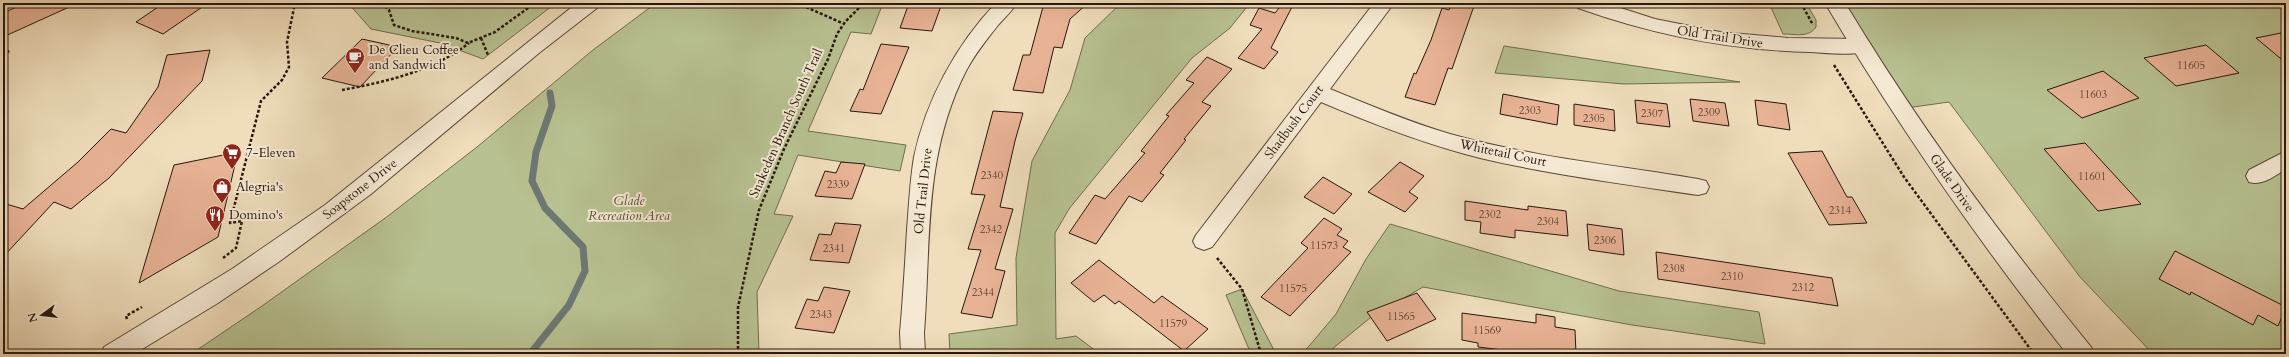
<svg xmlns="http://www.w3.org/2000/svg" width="2289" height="357" font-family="Cardo,serif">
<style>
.green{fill:#b8c191;stroke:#706c4f}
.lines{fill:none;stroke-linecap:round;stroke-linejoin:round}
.stream{stroke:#6d7874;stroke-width:7}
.building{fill:#e8b295;stroke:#27160d}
.minor-casing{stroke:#594838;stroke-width:2}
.tertiary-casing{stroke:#594838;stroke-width:2}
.path{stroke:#27160d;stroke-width:2.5;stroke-dasharray:3 2;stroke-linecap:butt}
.minor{fill:#f5e9d3;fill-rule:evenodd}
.tertiary{fill:#f5e9d3;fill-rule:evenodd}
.labels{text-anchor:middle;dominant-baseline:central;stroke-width:4;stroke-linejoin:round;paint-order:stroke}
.number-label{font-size:11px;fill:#573d2f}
.street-label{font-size:13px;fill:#27160d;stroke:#f5e9d3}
.poi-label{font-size:13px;fill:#27160d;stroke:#f5e9d3;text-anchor:start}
.park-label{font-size:13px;font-style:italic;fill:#524935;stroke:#f5e9d3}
</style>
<rect width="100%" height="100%" fill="#efddbb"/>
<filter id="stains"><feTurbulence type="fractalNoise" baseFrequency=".005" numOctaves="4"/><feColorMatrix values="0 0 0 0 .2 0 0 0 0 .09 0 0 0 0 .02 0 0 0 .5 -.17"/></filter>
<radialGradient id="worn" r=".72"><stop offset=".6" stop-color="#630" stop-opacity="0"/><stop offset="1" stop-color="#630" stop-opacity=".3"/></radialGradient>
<!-- green -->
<path class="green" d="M348,3H556L483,59L440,43L371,29Z
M656,3H883L871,34L851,32L808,131L906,145L900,171L798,155L774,214L793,216L757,292L759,354H191L262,306L388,216L477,147L593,50Z
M1121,3H1250L1230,28L1192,58L1069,209L1055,233L1056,339L1076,336L1100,354H950L949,334L1017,325L1016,258L1032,161L1070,90L1085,38Z
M1769,3H1806L1816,20V27C1809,38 1794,34 1783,34Z
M1838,3H2286V354H2153L2080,277L1949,102L1899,109Z
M1504,46L1740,82L1624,84L1495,73Z
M1390,224L1619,291L1759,312L1765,344L1632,325L1423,287L1370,318L1326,354H1290L1304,352L1336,314L1366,259Z
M1242,289L1276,354H1251L1226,295Z"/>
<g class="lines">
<!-- stream -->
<path class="stream" d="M530,354L569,305L585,271L583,247L545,208L532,181L536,152L552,106L550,93"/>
</g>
<!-- building -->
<path class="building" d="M26,3H78L3,37V13Z
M164,3H208L163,34L136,22Z
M909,3H942L932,31L900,28Z
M1044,3H1088L1070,19L1062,48L1054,47L1043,93L1013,90L1023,55H1030Z
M1283,3H1294L1271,48L1278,52L1264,69L1238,58L1262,29L1250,25L1259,8L1275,13Z
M1452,3H1475L1452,69L1448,68L1435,105L1405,97L1414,73L1416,74L1431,40L1442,8L1449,10Z
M2286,32V63L2256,38Z
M362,39L398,47L360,87L322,78Z
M881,44L909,47L881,114L850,111L860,89L863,90Z
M2206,45L2239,73L2176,86L2144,58Z
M210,50L202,81L109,178L71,209L54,202L3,257V203L23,209L78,162L111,129L126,133L158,87L167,55Z
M1207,57L1232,69L1202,102L1211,106L1184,139L1186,140L1160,173L1164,175L1142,202L1129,196L1096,244L1069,233L1095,195L1105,199L1145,153L1141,151L1169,116L1166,115L1194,83L1186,80Z
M2103,71L2139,98L2082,118L2047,90Z
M1503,94L1559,105L1557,125L1500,114Z
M1690,99L1725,103L1729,126L1693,121Z
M1635,100L1667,104L1670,127L1637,123Z
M1755,100L1786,104L1790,130L1758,125Z
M1574,104L1614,110L1615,131L1574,125Z
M993,111L1023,113L1015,141L1000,207L1013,209L995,269L1005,271L992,318L961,313L981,250L968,249L985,195L971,194Z
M2085,143L2141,204L2098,211L2044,149Z
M1822,151L1847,197H1852L1867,223L1829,225L1788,153Z
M238,152L218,237L139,283L174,165Z
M841,162L865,164L852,199L815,196L825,171L836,173Z
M1400,162L1424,176L1409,192L1418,198L1405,212L1368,192Z
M1323,177L1352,194L1334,214L1304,197Z
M1465,201L1528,210V206L1566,211L1568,236L1515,230V238L1480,233L1481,222L1465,220Z
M1324,218L1342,229L1337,235L1348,241L1343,247L1351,252L1290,316L1261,297L1308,248L1301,243Z
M835,223L861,225L849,263L810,260L819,234L831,235Z
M1587,224L1622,229L1624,255L1589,250Z
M2175,251L2286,307L2278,326L2258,315L2253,325L2191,292L2190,295L2159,279Z
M1656,252L1832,278L1838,306L1658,279Z
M1099,260L1154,303L1162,296L1208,329L1184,351L1119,301L1115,304L1104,295L1094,302L1071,283Z
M824,287L850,291L834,333L795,328L807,299L818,301Z
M1417,293L1436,319L1387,341L1367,312Z
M1462,313L1536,323V314L1555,317V327L1575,330L1576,354H1535L1478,347V343L1462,340Z"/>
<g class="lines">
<!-- minor casing -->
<g class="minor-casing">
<path id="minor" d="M996,3H1017C1012,11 1005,17 999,24C987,39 975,54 966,71C923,155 931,242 924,333L925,354H901L900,333C903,299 905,264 907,230C909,205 910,181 914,157C926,100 956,45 996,3Z
M1374,3H1394L1330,89C1369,105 1409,122 1450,134C1531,157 1615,165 1698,179L1706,181L1709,187L1706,193L1698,195C1625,184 1552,175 1480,158C1425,144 1373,124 1321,102L1212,247L1204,250L1196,247L1193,241L1196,235Z
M1575,3H1605L1655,19L1720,32L1788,38L1860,39L1867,41L1870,46L1867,51C1849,56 1828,53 1810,52C1729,50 1654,35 1578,8Z
M2286,151V169C2274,176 2263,186 2249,182L2246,176L2249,170Z"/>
</g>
<!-- tertiary casing -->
<g class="tertiary-casing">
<path id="tertiary" d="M577,3H600L597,8L539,53L371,194L280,261L218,303L134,354H101L104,347L232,269L325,205Z
M1825,3H1845C1918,124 2001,237 2091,347L2094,354H2067C1979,242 1898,126 1825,3Z"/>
</g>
<!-- path -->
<path class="path" d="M381,3L389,10L394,25L412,31L456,38L468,43L495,32L535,3
M797,3L842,23
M1801,3L1813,25
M481,38L488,55
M3,56L10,50
M1834,65L1904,177L2034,354
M342,90C385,82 434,71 469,43
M223,258L236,248L242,221L230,223L261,101L282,80L289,67L287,42L295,3
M1217,258L1242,289L1261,354
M127,319L126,316L142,307
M738,354V307L759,210L784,149L828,59L837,34L845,22L864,3"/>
<!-- minor -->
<use href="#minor" class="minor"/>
<!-- tertiary -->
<use href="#tertiary" class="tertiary"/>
</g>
<!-- icons -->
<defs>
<g id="cafe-pin" transform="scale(1)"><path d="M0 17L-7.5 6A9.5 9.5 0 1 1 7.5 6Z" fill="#8f2418" stroke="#f5e9d3"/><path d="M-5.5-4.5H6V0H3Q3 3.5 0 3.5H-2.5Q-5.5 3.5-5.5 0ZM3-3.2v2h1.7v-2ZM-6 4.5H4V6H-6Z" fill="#fff"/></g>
<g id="supermarket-pin" transform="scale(1)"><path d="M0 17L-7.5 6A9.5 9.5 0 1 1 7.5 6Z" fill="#8f2418" stroke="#f5e9d3"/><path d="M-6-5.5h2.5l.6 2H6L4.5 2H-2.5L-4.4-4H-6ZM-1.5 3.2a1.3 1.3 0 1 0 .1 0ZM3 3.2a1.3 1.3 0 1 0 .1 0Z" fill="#fff"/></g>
<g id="shop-pin" transform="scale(1)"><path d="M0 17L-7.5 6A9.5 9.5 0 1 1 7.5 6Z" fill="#8f2418" stroke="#f5e9d3"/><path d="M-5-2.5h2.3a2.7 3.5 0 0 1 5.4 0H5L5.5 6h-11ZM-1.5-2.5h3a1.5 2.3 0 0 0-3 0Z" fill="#fff"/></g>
<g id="restaurant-pin" transform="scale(1)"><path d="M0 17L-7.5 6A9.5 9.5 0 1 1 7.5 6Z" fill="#8f2418" stroke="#f5e9d3"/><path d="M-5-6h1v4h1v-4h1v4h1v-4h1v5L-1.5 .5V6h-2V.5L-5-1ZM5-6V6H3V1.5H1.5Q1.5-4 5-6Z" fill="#fff"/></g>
</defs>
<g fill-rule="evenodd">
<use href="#cafe-pin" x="355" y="57"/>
<use href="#supermarket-pin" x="232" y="153"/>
<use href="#shop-pin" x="222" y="187"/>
<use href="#restaurant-pin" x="215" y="215"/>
</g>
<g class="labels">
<!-- number labels -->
<g class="number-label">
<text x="2191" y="65">11605</text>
<text x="2093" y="94">11603</text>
<text x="1530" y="110">2303</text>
<text x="1709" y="112">2309</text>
<text x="1652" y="113">2307</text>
<text x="1594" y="118">2305</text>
<text x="992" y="175">2340</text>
<text x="2092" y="176">11601</text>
<text x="838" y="184">2339</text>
<text x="1840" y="210">2314</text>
<text x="1490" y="214">2302</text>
<text x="1548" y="221">2304</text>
<text x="991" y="229">2342</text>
<text x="1605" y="240">2306</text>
<text x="1324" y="245">11573</text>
<text x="834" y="248">2341</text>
<text x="1674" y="268">2308</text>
<text x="1732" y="276">2310</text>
<text x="1803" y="287">2312</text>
<text x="1293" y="288">11575</text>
<text x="983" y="292">2344</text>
<text x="821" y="314">2343</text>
<text x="1401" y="316">11565</text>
<text x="1173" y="323">11579</text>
<text x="1487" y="330">11569</text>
</g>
<!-- street labels -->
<g class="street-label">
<text transform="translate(1720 37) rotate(9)">Old Trail Drive</text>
<text transform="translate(1294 122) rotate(-53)">Shadbush Court</text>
<text transform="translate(786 123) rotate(-66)">Snakeden Branch South Trail</text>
<text transform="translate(1503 153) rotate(12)">Whitetail Court</text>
<text transform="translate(1952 183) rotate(55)">Glade Drive</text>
<text transform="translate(360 189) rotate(-38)">Soapstone Drive</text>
<text transform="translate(923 191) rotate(-84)">Old Trail Drive</text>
</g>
<!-- poi labels -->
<g class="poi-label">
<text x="369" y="50">De Clieu Coffee<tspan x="369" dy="15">and Sandwich</tspan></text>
<text x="246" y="153">7-Eleven</text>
<text x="236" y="187">Alegria's</text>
<text x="229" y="215">Domino's</text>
</g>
<!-- park labels -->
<g class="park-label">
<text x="629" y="201">Glade<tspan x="629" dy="15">Recreation Area</tspan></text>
</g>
</g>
<!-- margin -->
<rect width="2289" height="357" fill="none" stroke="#efddbb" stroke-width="16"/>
<rect x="4" y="4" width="2281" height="349" fill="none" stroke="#27160d" stroke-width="2"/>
<rect x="8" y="8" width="2273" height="341" fill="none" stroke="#27160d"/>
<!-- north arrow -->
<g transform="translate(42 315) rotate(255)" stroke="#f5e9d3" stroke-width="3" paint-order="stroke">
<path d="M0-3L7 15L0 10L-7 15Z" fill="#27160d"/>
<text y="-6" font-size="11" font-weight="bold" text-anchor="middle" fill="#27160d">N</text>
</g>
<rect width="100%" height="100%" filter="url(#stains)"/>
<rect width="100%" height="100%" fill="url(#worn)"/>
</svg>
